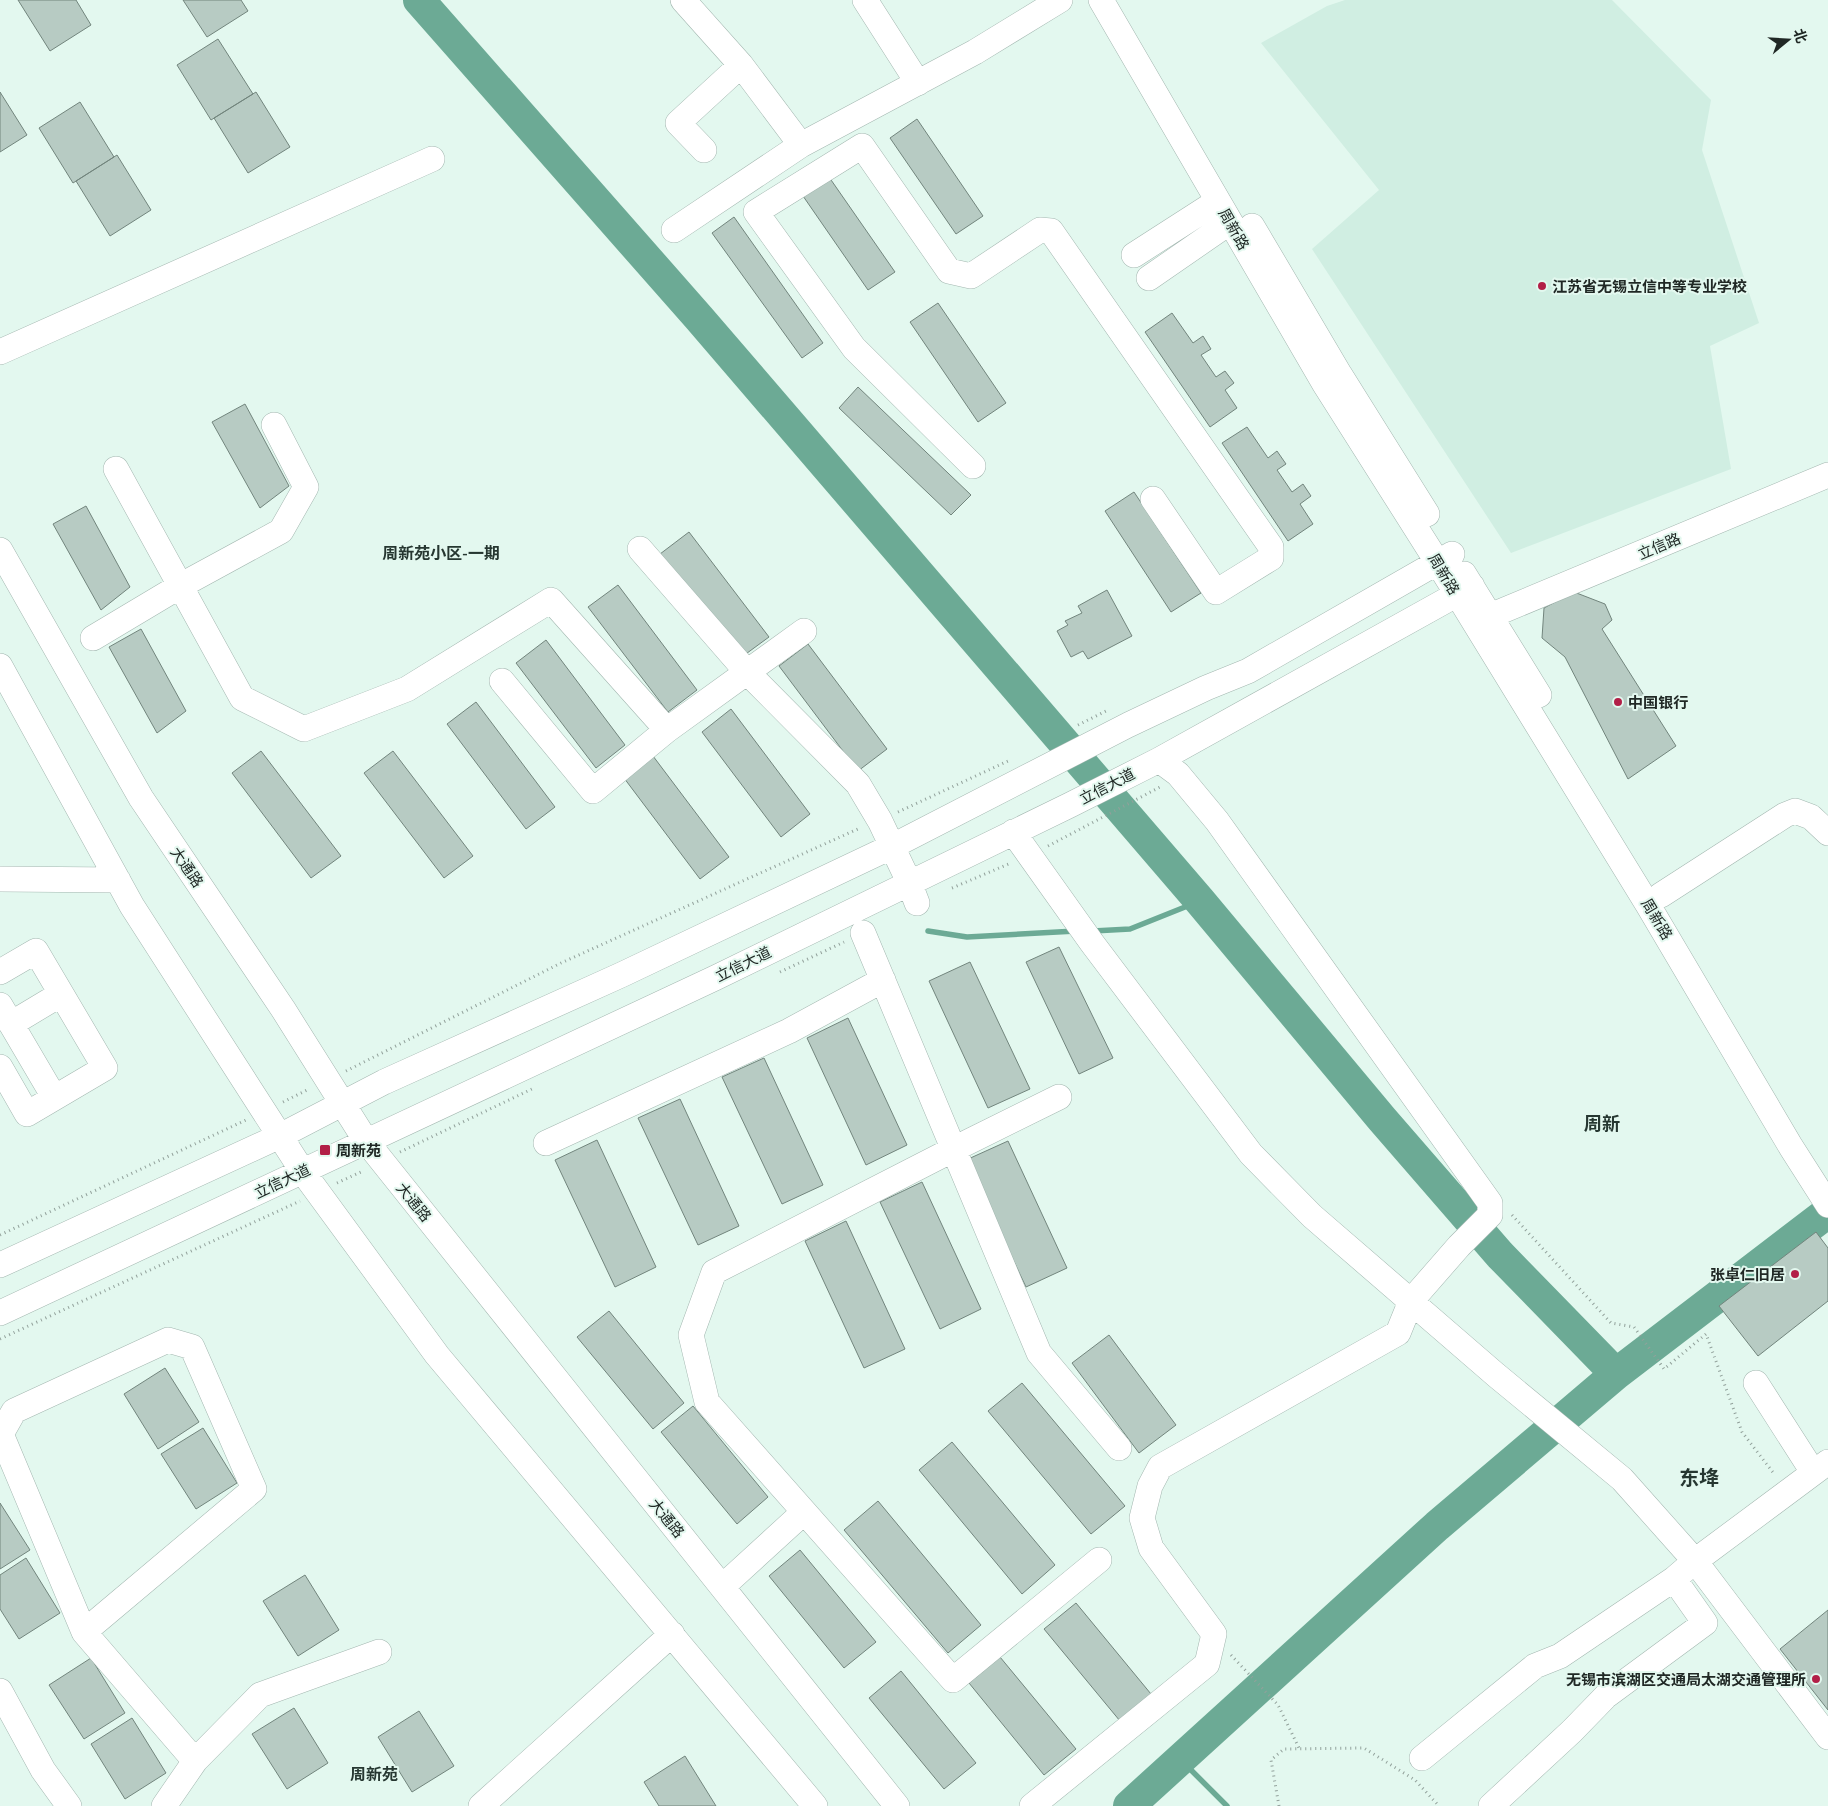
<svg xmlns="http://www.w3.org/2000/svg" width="1828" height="1806" font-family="'Source Serif 4','Noto Sans SC',serif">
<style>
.built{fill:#d0eee2}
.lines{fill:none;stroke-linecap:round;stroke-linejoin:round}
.stream{stroke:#6caa95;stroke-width:5.5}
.river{stroke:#6caa95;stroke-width:32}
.building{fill:#b7cbc3;stroke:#72857d}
.minor-casing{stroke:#a3b7b0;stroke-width:26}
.path{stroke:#92a19b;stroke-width:3;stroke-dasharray:1 4;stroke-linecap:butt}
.minor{stroke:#fff;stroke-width:25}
.poi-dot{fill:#b21f47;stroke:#e3f8ef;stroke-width:2}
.labels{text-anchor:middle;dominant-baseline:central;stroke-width:4;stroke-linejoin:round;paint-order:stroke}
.street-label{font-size:15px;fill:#202825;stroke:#e3f8ef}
.poi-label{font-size:15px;font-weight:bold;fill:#202825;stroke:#e3f8ef;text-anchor:start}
.neighbourhood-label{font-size:16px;font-weight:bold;fill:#263731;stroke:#e3f8ef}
.quarter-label{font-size:18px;font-weight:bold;fill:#263731;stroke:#e3f8ef}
.district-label{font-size:20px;font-weight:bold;fill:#263731;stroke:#e3f8ef}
</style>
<rect width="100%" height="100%" fill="#e3f8ef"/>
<!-- built -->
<path class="built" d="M1345,0H1612L1711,100L1702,150L1759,323L1710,346L1731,469L1511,553L1312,249L1379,190L1261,43L1327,6Z"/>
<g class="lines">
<!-- stream -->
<path class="stream" d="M928,931L967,937L1076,931
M1093,931L1130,929L1200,901
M1181,1760L1227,1806"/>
<!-- river -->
<path class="river" d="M419,0L699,318L1200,901L1382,1119L1500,1255L1616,1374
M1129,1806L1437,1526L1616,1374L1828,1212"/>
</g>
<!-- building -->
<path class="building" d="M18,0H76L91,25L50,51Z
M183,0H241L248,11L207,37Z
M218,39L253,94L211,120L177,65Z
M0,92L27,135L0,152Z
M256,92L290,147L248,173L214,118Z
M80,102L114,157L73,183L39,128Z
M917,119L983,216L956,234L890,138Z
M117,155L151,210L110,236L76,181Z
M829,177L895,272L868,290L803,196Z
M734,217L823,343L802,358L712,233Z
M938,303L1006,403L978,422L910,322Z
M1172,313L1193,343L1203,336L1211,349L1201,355L1216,377L1225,371L1234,383L1225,390L1237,408L1210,427L1145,332Z
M858,387L971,495L951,515L839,408Z
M245,404L289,486L260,508L212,422Z
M1247,427L1268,458L1277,451L1286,464L1277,470L1292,492L1303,484L1311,496L1300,504L1313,524L1288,541L1222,443Z
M1134,492L1201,593L1171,612L1105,511Z
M86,506L130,587L101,610L53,524Z
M689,532L769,637L739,659L660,554Z
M618,585L697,690L668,712L588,607Z
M1107,590L1132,636L1088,659L1083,651L1071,657L1057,631L1068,625L1065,621L1082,613L1078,606Z
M1574,592L1605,604L1612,620L1602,629L1676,746L1628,779L1565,657L1542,638L1544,608Z
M141,629L186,711L157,733L109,647Z
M546,640L625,745L596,768L516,663Z
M808,644L887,749L858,771L779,666Z
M476,702L555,807L526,829L447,724Z
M731,709L810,814L781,837L702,732Z
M261,751L341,856L311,878L232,773Z
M393,751L473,856L444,878L364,773Z
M650,752L729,857L700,879L621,774Z
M1059,947L1113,1058L1079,1074L1026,962Z
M970,962L1030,1089L988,1108L929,981Z
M848,1018L907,1145L866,1165L807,1038Z
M764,1058L823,1185L782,1204L722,1077Z
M680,1099L739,1226L698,1245L638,1118Z
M597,1140L656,1267L615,1287L555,1160Z
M1008,1141L1067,1268L1026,1287L966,1160Z
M922,1182L981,1309L940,1329L880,1202Z
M846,1221L905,1349L864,1368L805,1241Z
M1816,1232L1828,1248V1301L1758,1356L1719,1306Z
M609,1311L684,1403L653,1429L577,1337Z
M1109,1335L1176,1425L1139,1453L1072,1363Z
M165,1368L199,1422L158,1449L124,1394Z
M1022,1383L1125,1506L1091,1534L988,1411Z
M693,1406L768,1497L737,1524L661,1432Z
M203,1428L237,1483L196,1509L161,1454Z
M952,1442L1055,1565L1022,1594L919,1470Z
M878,1501L981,1625L948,1653L844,1530Z
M0,1503L30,1550L0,1569Z
M800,1550L876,1642L844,1668L769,1576Z
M26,1558L60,1613L19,1639L0,1609V1575Z
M305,1575L339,1630L298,1656L263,1601Z
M1076,1603L1151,1694L1120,1721L1044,1629Z
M1828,1610V1710L1780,1649Z
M1000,1657L1076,1749L1044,1775L969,1683Z
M91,1658L125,1713L84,1739L49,1685Z
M901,1671L976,1763L944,1789L869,1698Z
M294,1708L328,1763L287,1789L252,1734Z
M419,1711L454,1766L412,1792L378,1737Z
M132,1718L166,1773L125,1799L91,1744Z
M685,1756L716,1806H659L644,1782Z"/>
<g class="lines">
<!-- minor casing -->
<g class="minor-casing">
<path id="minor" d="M683,0L741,65L801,145
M865,0L918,83
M1101,0L1324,383L1438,563L1648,905L1791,1147L1828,1205
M704,150L678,123L741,65
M1252,226L1340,375L1427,514
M674,230L801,145L975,52L1060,0
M1134,255L1218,201
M1149,278L1230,222
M0,352L432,159
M973,466L854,348L756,212L862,146L949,271L971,276L1040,230L1051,231L1271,547V558L1216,592L1153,499
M116,469L242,698L304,729L407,689L551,600L667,730L804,631
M640,549L747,672L858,784L880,821L909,882L917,903
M0,550L141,798L283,1009L366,1141L897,1806
M1464,574L1539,695
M1490,616L1828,475
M93,638L180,586L281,531L306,487L274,425
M0,666L132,906L303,1172L437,1355L815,1806
M502,681L593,791L667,730
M1013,832L1092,943L1251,1154L1312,1216L1496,1375L1622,1479L1695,1561L1828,1737
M0,879L118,880
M1661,895L1785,815L1795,811L1811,817L1828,833
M863,933L1039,1353L1119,1448
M0,972L36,951L105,1068L27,1114L0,1067
M0,1005L54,1097
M11,1024L61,994
M1059,1097L954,1149L714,1272L691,1335L707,1402L953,1680L1099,1560
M546,1143L789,1031L883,980
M0,1265L280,1136L384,1082L621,975L893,846L1128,725L1206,688L1248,671L1452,554
M0,1313L715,978L1070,805L1159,760L1472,586
M1756,1383L1813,1472
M722,1587L804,1512
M84,1632L254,1489L192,1347L168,1340L14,1411L1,1434L84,1632L195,1761
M0,1691L43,1770L69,1806
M1422,1758L1535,1666L1560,1656L1674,1579L1695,1561L1828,1462
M164,1806L195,1761L260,1695L379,1652
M481,1806L672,1634
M1032,1806L1207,1664L1214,1634L1151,1548L1142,1518L1150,1486L1160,1467L1398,1333L1411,1301L1459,1246L1490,1215V1203L1217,821L1178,774L1159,760
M1491,1806L1572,1731L1606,1696L1705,1623L1674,1579"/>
</g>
<!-- path -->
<path class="path" d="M1078,725L1106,711
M898,812L1008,761
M1048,846L1160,787
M952,888L1011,863
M780,972L844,942
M346,1071L561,963L860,828
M283,1102L309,1089
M400,1152L534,1088
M337,1183L363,1171
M1512,1215L1611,1323L1634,1327L1664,1369L1706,1334L1742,1432L1775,1475
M0,1235L246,1120
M0,1339L300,1201
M1231,1655L1278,1705L1299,1748
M1279,1806L1271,1760L1284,1749L1364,1748L1415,1780L1439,1806"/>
<!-- minor -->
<use href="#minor" class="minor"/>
</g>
<!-- markers -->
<g class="poi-dot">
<circle cx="1542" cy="286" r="5"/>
<circle cx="1618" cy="702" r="5"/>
<rect x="319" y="1144" width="12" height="12" rx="2.5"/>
<circle cx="1795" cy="1274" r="5"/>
<circle cx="1816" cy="1679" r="5"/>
</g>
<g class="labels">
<!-- street labels -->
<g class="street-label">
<text transform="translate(1234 229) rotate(60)">周新路</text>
<text transform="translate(1659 546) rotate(-23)">立信路</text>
<text transform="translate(1444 574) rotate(59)">周新路</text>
<text transform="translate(1107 786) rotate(-27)">立信大道</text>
<text transform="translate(187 867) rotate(56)">大通路</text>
<text transform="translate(1657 919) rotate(59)">周新路</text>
<text transform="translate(743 964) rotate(-26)">立信大道</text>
<text transform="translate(282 1181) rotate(-25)">立信大道</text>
<text transform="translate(414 1202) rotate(51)">大通路</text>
<text transform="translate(667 1518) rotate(51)">大通路</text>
</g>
<!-- poi labels -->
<g class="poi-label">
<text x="1552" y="286">江苏省无锡立信中等专业学校</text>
<text x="1628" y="702">中国银行</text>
<text x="336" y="1150">周新苑</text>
<text x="1785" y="1274" text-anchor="end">张卓仁旧居</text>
<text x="1806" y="1679" text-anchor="end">无锡市滨湖区交通局太湖交通管理所</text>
</g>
<!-- neighbourhood labels -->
<g class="neighbourhood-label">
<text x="441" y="553">周新苑小区-一期</text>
<text x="374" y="1774">周新苑</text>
</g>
<!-- quarter labels -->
<g class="quarter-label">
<text x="1602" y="1123">周新</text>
</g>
<!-- district labels -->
<g class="district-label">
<text x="1699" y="1478">东鿍</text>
</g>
</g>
<!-- north arrow -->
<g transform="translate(1788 40) rotate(72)" stroke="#e3f8ef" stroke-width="4" paint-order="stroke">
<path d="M0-4L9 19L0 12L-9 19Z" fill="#202825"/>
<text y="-8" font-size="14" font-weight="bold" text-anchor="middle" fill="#202825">北</text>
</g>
</svg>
